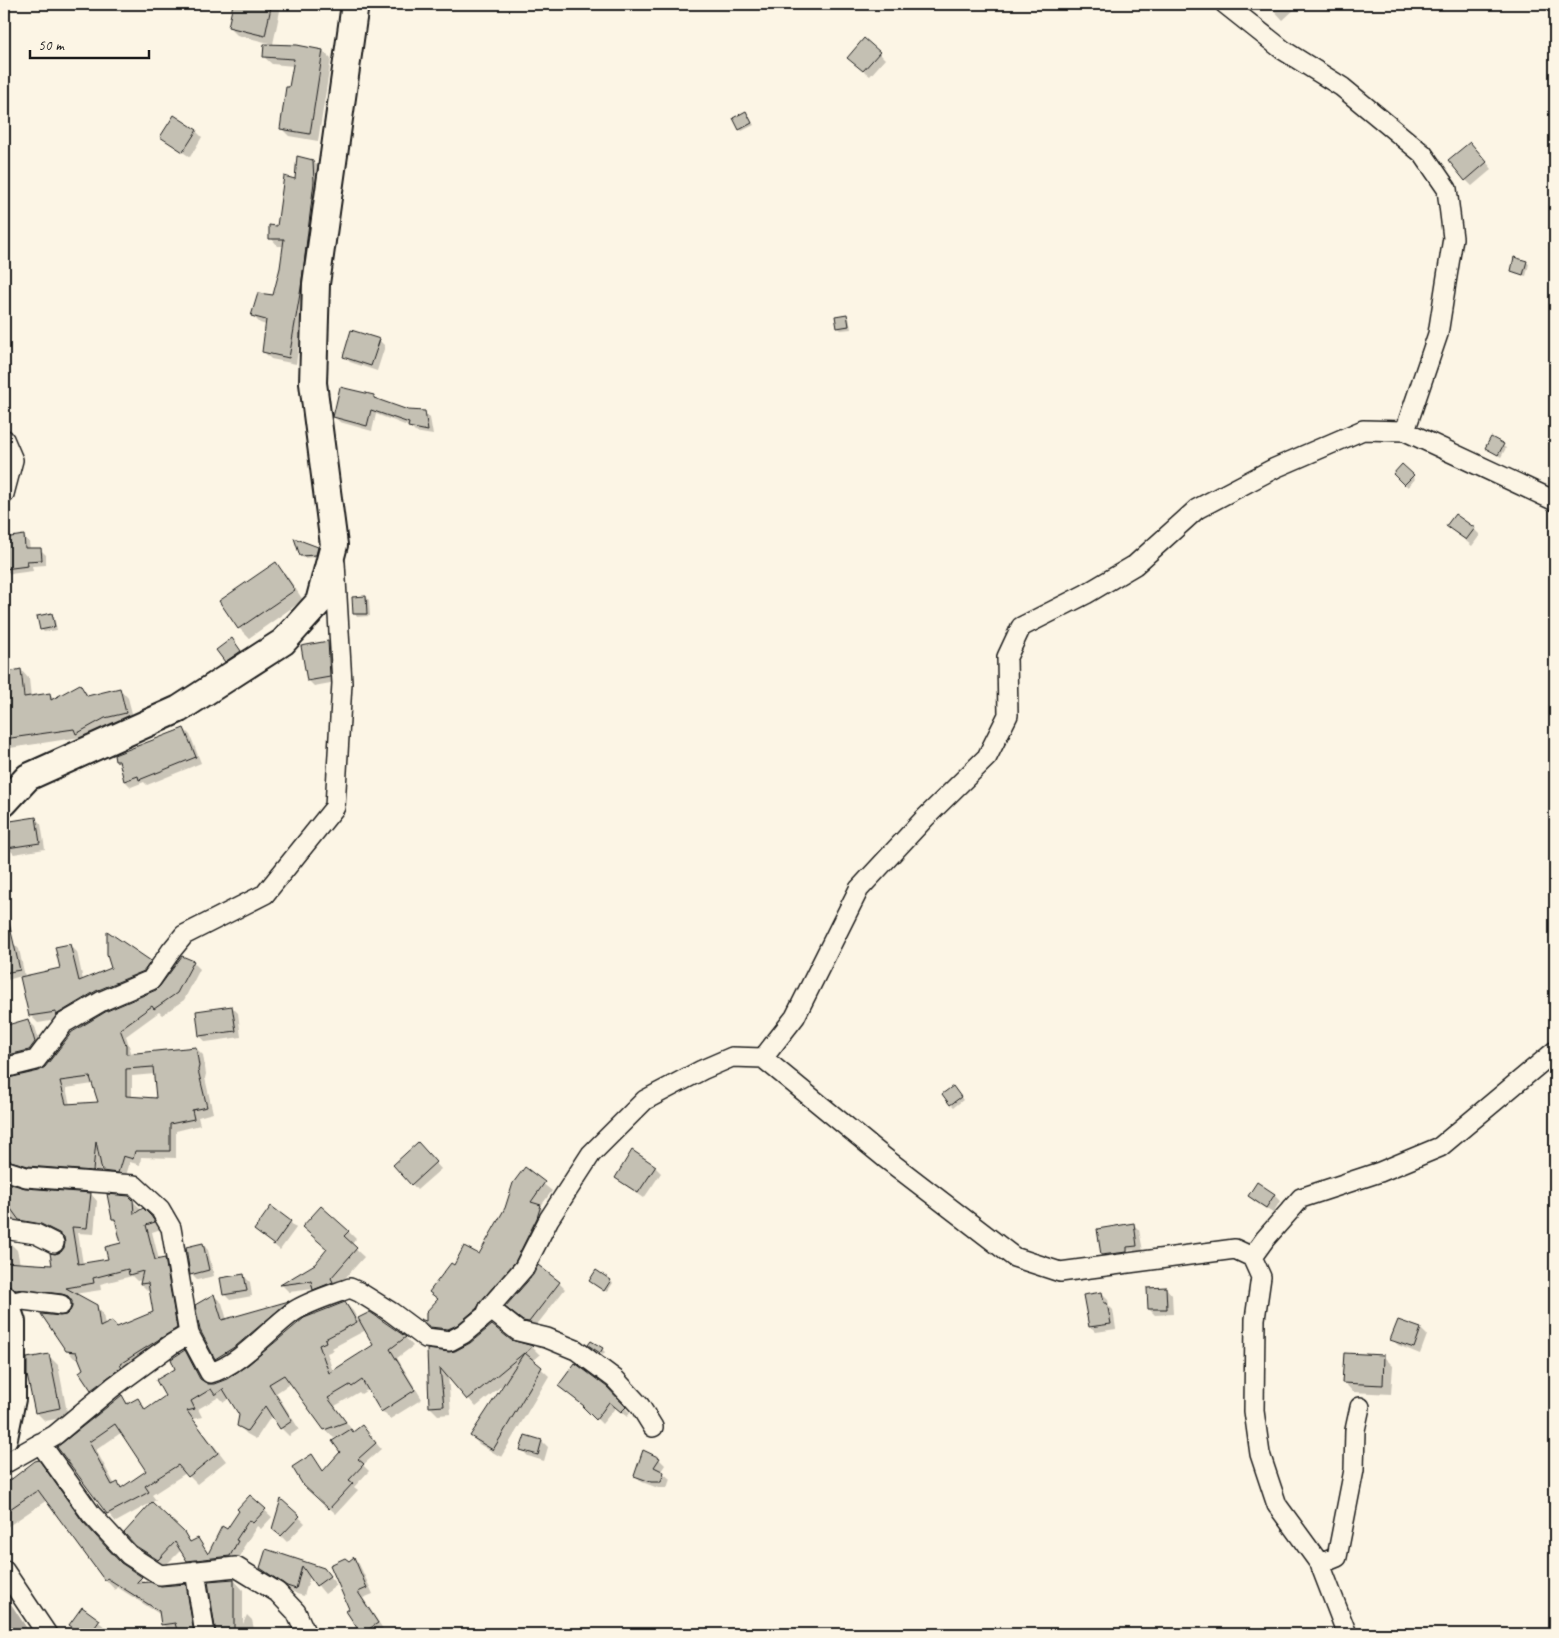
<svg xmlns="http://www.w3.org/2000/svg" width="1559" height="1638" font-family="Caveat,sans-serif">
<style>
.shadow{fill:#0003;fill-rule:evenodd}
.lines{fill:none;stroke-linecap:round;stroke-linejoin:round}
.canal{stroke:#b0aba1;stroke-width:16}
.building{fill:#c4c0b3;stroke:#1c1c1c;fill-rule:evenodd}
.minor-casing{stroke:#1c1c1c;stroke-width:22}
.secondary-casing{stroke:#1c1c1c;stroke-width:30}
.minor{stroke:#fcf5e5;stroke-width:19}
.secondary{stroke:#fcf5e5;stroke-width:26}
</style>
<rect width="100%" height="100%" fill="#fcf5e5"/>
<filter id="ink" filterUnits="userSpaceOnUse"><feTurbulence type="fractalNoise" baseFrequency=".02" numOctaves="2"/><feDisplacementMap in="SourceGraphic" scale="10" xChannelSelector="R" yChannelSelector="G"/><feConvolveMatrix kernelMatrix="1 2 1 2 8 2 1 2 1" color-interpolation-filters="sRGB"/></filter>
<g filter="url(#ink)">
<!-- shadow -->
<path class="shadow" d="M234,4H287L286,6H281L273,44L237,35L229,27Z
M1268,4H1292L1296,8L1283,20Z
M297,46L323,51L331,59L318,141L289,136L282,129L294,66L272,64L264,57Z
M879,53L885,59L870,76L855,64Z
M746,113L754,125L742,131L740,129Z
M174,117L196,131L202,137L190,157L168,142L162,136Z
M1476,149L1492,169L1472,186L1466,180Z
M313,161L320,168L316,230L296,364L271,359L263,351L266,325L260,323L253,316L274,296L284,246H278L271,238L278,227L296,180Z
M1526,262L1529,264L1526,276L1515,273L1512,271Z
M847,316L849,318L851,329L841,330L838,328L837,317Z
M379,340L385,346L377,371L350,362L344,356Z
M374,397L379,402L408,412H424L430,418L433,435L415,432L410,427L376,414L372,431L340,422L334,417Z
M1491,439L1506,448L1501,457L1489,450Z
M1402,466L1415,479L1408,487L1394,474Z
M1448,526L1474,529L1480,535L1472,546Z
M23,536L29,542L30,550L40,549L46,555V565L32,566L33,571L10,574L5,568L4,539Z
M317,548L320,551L318,557L304,558L301,556Z
M275,564L285,573L303,600L249,638L239,628L221,601Z
M366,597L369,600L370,616L357,617L355,614Z
M52,614L54,617L57,630L44,632L41,629Z
M231,640L246,658L232,667L226,661Z
M328,642L334,648L336,682L314,686L308,680Z
M21,670L29,679L31,697L50,694L54,699L80,685L90,697L120,689L128,698L134,721L86,742L81,737L10,748L4,760V677L6,674Z
M184,729L190,735L201,763L147,785L144,782L131,787L125,781L122,766L116,761Z
M35,818L41,824L45,849L14,854L8,848L4,823Z
M13,943L19,949L25,977L62,969L70,945L77,952L83,980L150,962L157,969L62,1019L38,1023L31,1016L21,976L4,981V946Z
M193,962L200,969L184,1000L162,1015L159,1012L126,1036L132,1055L196,1048L203,1055L206,1074L205,1078L213,1113L198,1117L200,1125L176,1131V1158L141,1157L140,1165L130,1162L125,1179L110,1178L103,1171L101,1163L100,1177L4,1168V1080L39,1072L157,991ZM155,1074L158,1099L132,1097V1076ZM93,1084L100,1103L70,1105L66,1088Z
M232,1007L238,1013L241,1037L206,1042L200,1036Z
M28,1020L35,1027L42,1049L4,1066V1028Z
M956,1091L963,1100L954,1107L951,1104Z
M424,1150L441,1169L417,1190L412,1184Z
M655,1167L661,1173L644,1198L622,1183L616,1177Z
M525,1169L552,1191L540,1207L548,1214L544,1226L464,1332L439,1334L424,1322H427L438,1300L430,1292L454,1267L479,1255L507,1209Z
M4,1183L23,1189L91,1194L97,1201L94,1234L78,1233L83,1264L109,1260L123,1244L118,1224L113,1219L129,1197L140,1208V1212L143,1210L161,1229L152,1232L159,1260L164,1259L171,1266L183,1335L99,1396L92,1390L81,1372L85,1370L80,1358H74L67,1350L66,1316L73,1307V1301L23,1295L15,1291H9L4,1285V1241L10,1243L17,1250L20,1264L53,1266L65,1248V1239L46,1229L4,1227ZM132,1276L137,1281L142,1280L141,1284L148,1291L151,1290L155,1313L118,1328L105,1326L103,1314L96,1306L74,1294L101,1290L100,1284Z
M1274,1195L1280,1201L1273,1213L1255,1202L1249,1196Z
M290,1222L296,1228L280,1250L262,1235Z
M1133,1224L1139,1230L1143,1251L1108,1261L1102,1255ZM1134,1250V1252L1105,1256V1253Z
M348,1231L356,1239L351,1245L364,1257L338,1286L321,1297L313,1289L289,1292L282,1285L316,1265Z
M202,1244L208,1250L214,1276L197,1280L191,1274Z
M244,1276L250,1282L252,1296L230,1300L224,1294Z
M610,1281L613,1283L607,1292L593,1283Z
M559,1283L565,1289L535,1327L530,1326L513,1312Z
M1166,1288L1172,1295L1173,1314L1155,1315L1149,1309Z
M1102,1293L1108,1299L1109,1306L1113,1310L1116,1329L1096,1332L1090,1326Z
M214,1296L222,1303L227,1320L288,1303L295,1310L224,1366L216,1358L201,1330Z
M345,1303L353,1311L358,1320L370,1314L406,1338L413,1346L397,1358L422,1399L390,1419L382,1411L369,1389L361,1394L359,1392L335,1406L354,1433H368L381,1449L363,1465L369,1471L354,1487L358,1490L336,1514L311,1491L312,1456L324,1471L342,1452L345,1434L334,1438L325,1430L291,1383L276,1393L299,1429L289,1436L281,1428L272,1415L256,1439L247,1434L239,1426L240,1415L230,1398L224,1402L219,1397L198,1409L202,1417L193,1419L226,1461L197,1484L186,1473L152,1495L156,1500L116,1522L108,1513L58,1447L122,1397L129,1404L138,1399L147,1410L167,1397L184,1351L192,1359L208,1385H214L226,1380ZM366,1330L375,1346L333,1372L327,1353L334,1350L332,1348ZM122,1432L147,1471L122,1488L118,1484L115,1485L96,1450Z
M1398,1321L1421,1329L1427,1335L1420,1354L1398,1345L1392,1339Z
M511,1341L532,1347L540,1355L533,1361L549,1376L501,1457L479,1444L471,1436L505,1383L476,1407L448,1375L451,1414L438,1415L430,1407L428,1351L449,1353Z
M592,1347L602,1349L605,1352L603,1355Z
M48,1355L58,1365L68,1417L45,1421L36,1412Z
M1383,1356L1393,1366L1391,1394L1353,1392L1344,1382Z
M559,1386L613,1395L630,1413L627,1417L616,1407L602,1424L585,1407Z
M542,1441L548,1447L544,1461L528,1456L522,1450Z
M659,1459L665,1465L661,1471L670,1479L667,1488H658L642,1482L636,1476Z
M35,1462H38L48,1472L92,1533L122,1565L147,1584L161,1587L185,1585L195,1595L201,1634H172L163,1625L161,1615L117,1587L115,1590L106,1580L47,1500L4,1529V1487Z
M250,1497L272,1517L261,1529L257,1526L243,1548L244,1549L237,1563L195,1568L188,1560L181,1550L165,1566L145,1553L137,1545L183,1533L192,1543L197,1539L209,1554Z
M282,1501L305,1523L287,1542L273,1528Z
M266,1551L323,1569L337,1585L325,1594L310,1576L304,1596L297,1594L270,1577L261,1568Z
M354,1559L359,1564L373,1594L363,1598L383,1629L375,1634L362,1633L351,1609L349,1563Z
M234,1580L243,1590V1624L247,1615L252,1620L255,1634H216L209,1582Z
M82,1609L105,1627L100,1634H82L77,1630Z
M291,1630L295,1634H279Z"/>
<g class="lines">
<!-- canal -->
<path class="canal" d="M4,1608L21,1634"/>
</g>
<!-- building -->
<path class="building" d="M233,4H257L271,7L265,36L228,27Z
M864,38L880,52L863,71L847,58Z
M264,44L297,45L323,50L310,134L280,129L286,87H289L294,59L263,57Z
M746,111L752,123L739,130L733,118Z
M174,115L197,130L183,152L160,137Z
M1470,142L1487,162L1465,181L1448,160Z
M297,156L313,160L314,182L301,288L289,358L262,352L266,320L251,316L258,293L273,295L280,268L284,239H269V225L277,226L284,176L295,179Z
M1514,257L1527,261L1523,275L1511,271Z
M847,314L849,326L837,328L835,316Z
M351,330L380,339L371,366L343,357Z
M340,387L374,395V398L408,410L425,411L428,431L408,427L409,423L371,410L367,426L333,417Z
M1491,437L1504,444L1498,455L1485,448Z
M1402,464L1414,475L1404,485L1393,474Z
M1455,514L1475,528L1466,540L1446,526Z
M24,535L25,548H41L42,560L27,561L28,566L4,569V538Z
M294,538L318,547L316,555L300,556Z
M276,562L295,590L238,629L219,601Z
M366,596L367,614H353L352,597Z
M52,613L55,627L40,630L37,616Z
M232,638L241,651L225,662L216,650Z
M328,641L330,677L307,681L301,646Z
M21,669L24,697L50,693L51,700L80,684L87,696L120,688L126,713L105,718L76,734L74,729L4,739V673Z
M184,728L196,757L139,780L138,776L124,781L119,761H115L114,755Z
M36,817L40,843L7,848L4,822Z
M9,923L20,970L4,973V924Z
M107,931L151,961L144,971L96,991L56,1015V1012L29,1016L20,977L60,968L55,947L70,944L79,981L111,968L107,955Z
M182,956L194,961L177,993L154,1009L152,1006L120,1029L126,1045V1054L196,1047L199,1066L198,1070L207,1107L192,1110L194,1119L170,1124V1151H135L133,1159L123,1156L118,1173L102,1171L96,1141L93,1171L28,1166L4,1159V1079L39,1071L45,1067L72,1032L107,1011L156,990L160,986ZM153,1067L156,1098L126,1096V1069ZM90,1077L98,1102L66,1104L60,1081Z
M232,1006L236,1031L199,1036L196,1011Z
M28,1019L35,1042L29,1050L4,1056V1026Z
M953,1086L961,1097L950,1105L942,1094Z
M418,1142L436,1162L411,1185L393,1165Z
M632,1150L656,1166L638,1193L615,1178Z
M525,1167L545,1182L531,1202L541,1205L537,1218L515,1262L481,1301L477,1308L457,1325L448,1329L430,1327L420,1319L426,1321V1312L438,1299L429,1292L451,1263L454,1265L464,1246L479,1254L505,1208L513,1183Z
M4,1182L25,1188L91,1193L87,1228L72,1227L78,1264L108,1259L105,1247L121,1243L115,1219H112L107,1194L129,1196L133,1200L134,1214L143,1208L151,1216L155,1222L146,1225L155,1260L165,1258L177,1328L120,1364L122,1367L91,1390L79,1372L83,1369L76,1352L66,1351L41,1314L60,1316L66,1315L70,1311L72,1307V1301L68,1296L62,1294L15,1289L7,1284H4V1262L52,1265L50,1253L55,1254L61,1252L64,1248L65,1243L64,1237L59,1233L41,1224L19,1220L6,1202L4,1195ZM128,1269L129,1275L143,1271L140,1284L148,1283L153,1312L117,1327L112,1321L100,1327L97,1305L66,1288L94,1283L93,1278Z
M1257,1182L1275,1194L1266,1208L1248,1196Z
M271,1206L291,1221L274,1245L254,1230Z
M321,1206L349,1231L344,1236L357,1248L331,1278L333,1282L313,1290L311,1281L280,1285L315,1264L327,1249L302,1227Z
M1134,1223L1137,1246L1127,1247V1252L1101,1255L1097,1229Z
M203,1243L209,1270L190,1275L186,1247Z
M538,1265L560,1282L529,1322L523,1321L505,1307L533,1275Z
M596,1270L611,1280L604,1291L589,1281Z
M244,1274L247,1291L223,1295L220,1278Z
M1166,1287L1167,1309H1148L1147,1288Z
M1102,1292L1104,1303H1107L1111,1324L1089,1327L1083,1295Z
M214,1294L222,1320L289,1301L236,1346L215,1359L200,1330L195,1305Z
M345,1302L357,1322L325,1339L326,1342L319,1345L329,1373L373,1345L358,1318L370,1312L406,1337L390,1349L415,1390L381,1412L362,1380L352,1387L350,1385L328,1398L346,1422L324,1430L284,1375L269,1384L292,1421L280,1429L265,1406L247,1431L237,1426L239,1415L223,1389L215,1395L211,1389L191,1401L195,1409L187,1411L218,1453L188,1477L178,1465L145,1486L149,1492L107,1514L57,1447L122,1395L127,1404L138,1398L145,1410L165,1396L156,1380L175,1369L171,1359L185,1350L200,1379L208,1384H214L227,1379L249,1364L304,1318ZM115,1424L146,1471L121,1488L118,1482L112,1485L89,1442Z
M1398,1320L1421,1328L1414,1348L1390,1340Z
M492,1325L511,1340L533,1346L525,1353L542,1367L493,1450L470,1436L524,1353L467,1400L440,1368L444,1406L429,1407L427,1349L449,1352L455,1351L470,1343Z
M591,1341L603,1348L600,1353L588,1345Z
M1344,1353L1384,1355L1383,1385L1342,1383Z
M49,1354L60,1408L35,1413L27,1375V1358Z
M575,1363L607,1387L626,1407L621,1412L609,1402L596,1420L583,1407L584,1406L558,1386Z
M362,1425L376,1443L358,1459L364,1464L349,1480L353,1483L329,1509L303,1485L292,1467L312,1454L323,1471L340,1452L332,1441L351,1429L353,1432Z
M525,1435L542,1440L538,1455L520,1450Z
M643,1450L660,1458L654,1467L664,1472L661,1482H651L634,1476Z
M39,1460L83,1522L121,1563L142,1577L136,1583L150,1582L161,1586L186,1584L194,1634H178L175,1623L161,1625L159,1611L107,1578L105,1581L38,1490L4,1513V1485L35,1461Z
M250,1495L266,1509L253,1523L249,1520L236,1540L238,1541L230,1556L187,1561L175,1542L158,1560L136,1546L124,1533L152,1502L184,1532L190,1542L198,1538L208,1554L222,1526L227,1529L239,1511L237,1509Z
M281,1499L300,1516L281,1536L272,1529Z
M266,1549L324,1568L330,1576L316,1586L302,1566L296,1589L287,1586L260,1568Z
M354,1557L367,1588L358,1592L378,1623L361,1634L346,1611L349,1609L330,1565L345,1558L349,1561Z
M234,1579V1634H216L208,1581Z
M82,1607L100,1620L90,1634H82L69,1625Z"/>
<g class="lines">
<!-- minor casing -->
<g class="minor-casing">
<path id="minor" d="M1225,4L1283,50L1342,87L1423,154L1447,189L1453,238L1438,334L1405,431L1555,501
M4,439L13,460L4,494
M763,1058L795,1017L859,889L925,818L987,757L1008,715L1007,657L1021,627L1086,594L1135,565L1197,509L1275,468L1363,430L1405,431
M4,1068L36,1060L64,1023L102,1001L151,980L171,951L184,935L265,894L335,807L342,683L335,563
M4,1170L26,1177L134,1185L160,1209L171,1228L189,1334
M4,1229L36,1234L54,1243
M1252,1257L1265,1239L1301,1198L1380,1172L1440,1147L1555,1051
M5,1304L23,1300L61,1305
M489,1308L518,1331L547,1338L576,1350L615,1379L640,1406L653,1427
M40,1443L91,1514L129,1555L160,1575L236,1567L277,1592L296,1612L306,1634
M4,1464L55,1435L113,1387L172,1344L189,1334L210,1373C240,1365 268,1330 293,1312C307,1302 334,1294 350,1288L359,1292L391,1312L426,1338L450,1341L463,1334L486,1315L489,1308L524,1268L549,1219L591,1154L645,1100L702,1070L732,1057L763,1058L885,1158L1014,1257L1060,1272L1235,1249L1252,1257L1261,1277L1255,1319L1254,1411L1260,1454L1277,1505L1320,1564L1347,1634
M1320,1564L1337,1557L1354,1470L1355,1430L1360,1407
M4,1570L47,1634
M195,1571L205,1634"/>
</g>
<!-- secondary casing -->
<g class="secondary-casing">
<path id="secondary" d="M4,803L28,777L179,709L283,642L319,602L334,545L313,383L316,284L355,4
M4,1299L12,1322V1399L4,1438"/>
</g>
<!-- minor -->
<use href="#minor" class="minor"/>
<!-- secondary -->
<use href="#secondary" class="secondary"/>
</g>
</g>
<!-- margin -->
<rect width="1559" height="1638" fill="none" stroke="#fcf5e5" stroke-width="20"/>
<rect x="10" y="10" width="1539" height="1618" fill="none" stroke="#1c1c1c" stroke-width="2" filter="url(#ink)"/>
<!-- scale -->
<path d="M30 50v8h119v-8" fill="none" stroke="#1c1c1c" stroke-width="2.5"/>
<text x="38" y="50" font-size="15" fill="#1c1c1c" stroke="#fcf5e5" stroke-width="4" paint-order="stroke">50 m</text>
</svg>
